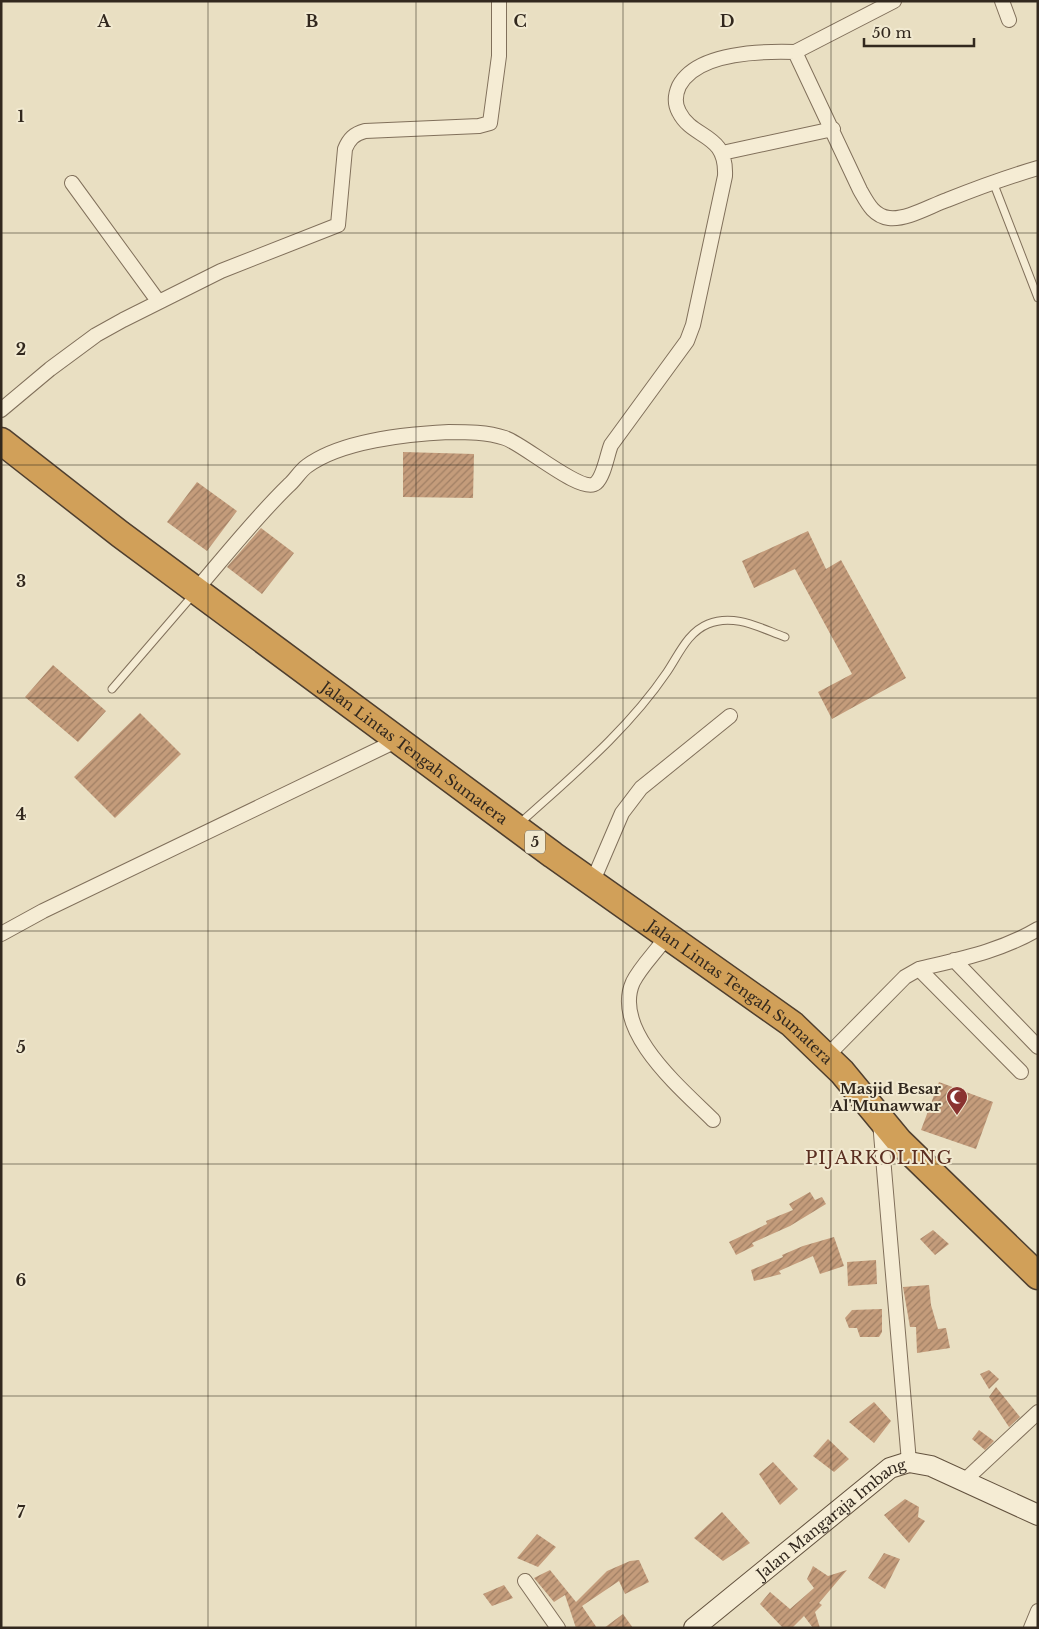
<svg xmlns="http://www.w3.org/2000/svg" width="1039" height="1629" font-family="'Libre Baskerville',serif">
<style>
.building{fill:url(#building-hatch)}
.lines{fill:none;stroke-linecap:round;stroke-linejoin:round}
.lane-casing{stroke:#81705b;stroke-width:9}
.street-casing{stroke:#81705b;stroke-width:16}
.secondary-casing{stroke:#63523e;stroke-width:22}
.highway-casing{stroke:#4f3f2f;stroke-width:29}
.lane{stroke:#f5ecd4;stroke-width:7}
.street{stroke:#f5ecd4;stroke-width:14}
.secondary{stroke:#f5ecd4;stroke-width:20}
.highway{stroke:#d1a059;stroke-width:26}
.grid{fill:none;stroke:#32281e;stroke-width:1;stroke-opacity:0.55}
.labels{text-anchor:middle;dominant-baseline:central;stroke-width:4;stroke-linejoin:round;paint-order:stroke}
.shield{fill:#f1e9d0;stroke:#6b6253;stroke-width:1}
.shield-label{font-size:14px;font-weight:bold;fill:#32281e}
.street-label{font-size:15px;fill:#32281e;stroke:#f1e9d0}
.poi-label{font-size:15px;font-weight:bold;fill:#32281e;stroke:#f1e9d0;text-anchor:end}
.quarter-label{font-size:18px;letter-spacing:1px;fill:#5b2f21;stroke:#f1e9d0}
.grid-label{font-size:16px;text-anchor:middle;font-weight:bold;fill:#32281e;stroke:#f1e9d0;stroke-width:4;stroke-linejoin:round;paint-order:stroke}
</style>
<defs>
<pattern id="building-hatch" width="6" height="6" patternUnits="userSpaceOnUse" patternTransform="scale(1.25)"><rect width="6" height="6" fill="#c49c7b"/><path d="M-1 1l2-2M0 6l6-6M5 7l2-2" fill="none" stroke="#a07f64"/></pattern>
</defs>
<rect width="100%" height="100%" fill="#e9dfc2"/>
<!-- building -->
<path class="building" d="M403,452L474,454L473,498L403,497Z
M197,482L237,511L207,551L167,522Z
M261,528L294,553L262,594L227,567Z
M808,531L826,569L841,560L906,678L832,719L818,692L852,674L795,569L754,588L742,561Z
M53,665L106,711L78,742L25,697Z
M140,713L181,754L115,818L74,777Z
M939,1082L993,1102L976,1149L921,1130Z
M810,1192L815,1200L822,1197L826,1204L790,1226L752,1243L754,1246L736,1255L734,1251L729,1242L767,1224L766,1221L793,1210L789,1204Z
M933,1230L949,1244L935,1255L920,1239Z
M834,1237L844,1266L820,1274L813,1256L779,1271L781,1274L754,1281L751,1270L783,1257L782,1255L803,1246Z
M876,1260L877,1284L848,1286L847,1262Z
M929,1285L931,1305L938,1329L946,1328L950,1348L917,1353L916,1327H910L903,1287Z
M882,1309V1332L879,1337H860L857,1328H849L845,1318L852,1310Z
M989,1370L999,1379L989,1389L980,1374Z
M996,1387L1020,1417L1009,1427L989,1397Z
M874,1402L891,1421L874,1443L849,1422Z
M979,1430L994,1441L985,1450L972,1439Z
M828,1439L849,1459L834,1472L813,1456Z
M773,1462L798,1489L780,1505L759,1474Z
M905,1499L919,1507L918,1517L925,1521L909,1543L884,1515Z
M722,1512L750,1543L723,1561L694,1538Z
M537,1534L556,1547L538,1567L517,1558Z
M884,1553L900,1559L885,1589L868,1578Z
M639,1560L649,1582L625,1594L619,1581L582,1606L597,1628H576L565,1595L554,1602L534,1578L550,1570L576,1602L607,1571L630,1561Z
M813,1566L828,1576L847,1570L819,1603L822,1605L815,1612L820,1628H813L804,1616L792,1628H783L760,1604L770,1592L790,1609L814,1588L807,1579Z
M504,1585L513,1598L492,1606L483,1594Z
M623,1614L633,1628H604Z"/>
<g class="lines">
<!-- lane casing -->
<g class="lane-casing">
<path id="lane" d="M993,182L1038,298
M112,689L193,595
M519,824C572,776 627,731 667,672C679,654 688,632 708,624C734,613 760,628 785,637"/>
</g>
<!-- street casing -->
<g class="street-casing">
<path id="street" d="M1002,1L1009,20
M795,52L894,1
M722,153L833,129
M72,183L158,301
M1,410L50,369L96,335L123,320L221,271L338,225L345,149C349,139 354,134 365,131L479,126L490,123L499,56V1
M196,590C226,555 255,518 289,485C295,480 300,471 307,466C341,441 407,434 449,432C467,432 487,432 505,438C524,444 582,495 596,483C604,476 607,455 611,445L687,341L693,325L725,176C727,132 693,140 679,112C674,103 675,95 679,86C697,52 762,51 795,52L860,190C867,202 873,216 889,218C907,220 930,206 947,200C977,188 1007,177 1038,168
M592,883L622,813L641,788L730,716
M1,934L43,911L398,740
M667,936C657,951 641,966 633,982C611,1031 683,1090 713,1120
M954,960L1038,1047
M919,969C960,959 1001,951 1038,929
M826,1057L905,977L919,969L1021,1072
M880,1122L909,1462
M964,1481L1038,1412
M525,1581L558,1628
M1031,1628L1038,1611"/>
</g>
<!-- secondary casing -->
<g class="secondary-casing">
<g id="secondary">
<path id="s1" d="M694,1628L890,1468L909,1462L931,1466L1038,1515"/>
</g>
</g>
<!-- highway casing -->
<g class="highway-casing">
<g id="highway">
<path id="s2" d="M1,441L120,534L553,855L792,1024L842,1072L899,1141L1038,1276"/>
</g>
</g>
<!-- lane -->
<use href="#lane" class="lane"/>
<!-- street -->
<use href="#street" class="street"/>
<!-- secondary -->
<use href="#secondary" class="secondary"/>
<!-- highway -->
<use href="#highway" class="highway"/>
</g>
<!-- grid -->
<path class="grid" d="M208,1V1628M416,1V1628M623,1V1628M831,1V1628M1,233H1038M1,465H1038M1,698H1038M1,931H1038M1,1164H1038M1,1396H1038"/>
<!-- icons -->
<defs>
<g id="mosque-pin" transform="scale(1.125)"><path d="M0 17L-7.5 6A9.5 9.5 0 1 1 7.5 6Z" fill="#8a3331" stroke="#f1e9d0"/><path d="M3.5-4.9A6 6 0 1 0 3.5 4.9A5 5 0 1 1 3.5-4.9Z" fill="#fff"/></g>
</defs>
<g fill-rule="evenodd">
<use href="#mosque-pin" x="957" y="1097"/>
</g>
<g class="labels">
<!-- shield labels -->
<rect class="shield" x="525" y="830.5" width="20" height="23" rx="4"/>
<g class="shield-label">
<text x="535" y="842">5</text>
</g>
<!-- street labels -->
<g class="street-label">
<text stroke="none"><textPath href="#s2" startOffset="518">Jalan Lintas Tengah Sumatera</textPath></text>
<text stroke="none"><textPath href="#s2" startOffset="922">Jalan Lintas Tengah Sumatera</textPath></text>
<text stroke="none"><textPath href="#s1" startOffset="176">Jalan Mangaraja Imbang</textPath></text>
</g>
<!-- poi labels -->
<g class="poi-label">
<text x="941" y="1088">Masjid Besar<tspan x="941" dy="17">Al'Munawwar</tspan></text>
</g>
<!-- quarter labels -->
<g class="quarter-label">
<text x="879" y="1158">PIJARKOLING</text>
</g>
</g>
<g class="grid-label">
<text x="104" y="27">A</text>
<text x="312" y="27">B</text>
<text x="520" y="27">C</text>
<text x="727" y="27">D</text>
<text x="21" y="122">1</text>
<text x="21" y="355">2</text>
<text x="21" y="587">3</text>
<text x="21" y="820">4</text>
<text x="21" y="1053">5</text>
<text x="21" y="1286">6</text>
<text x="21" y="1518">7</text>
</g>
<!-- border -->
<rect width="1039" height="1629" fill="none" stroke="#32281e" stroke-width="5"/>
<!-- scale -->
<path d="M864 38v8h110v-8" fill="none" stroke="#32281e" stroke-width="2.5"/>
<text x="872" y="38" font-size="15" fill="#32281e" stroke="#f1e9d0" stroke-width="4" paint-order="stroke">50 m</text>
</svg>
